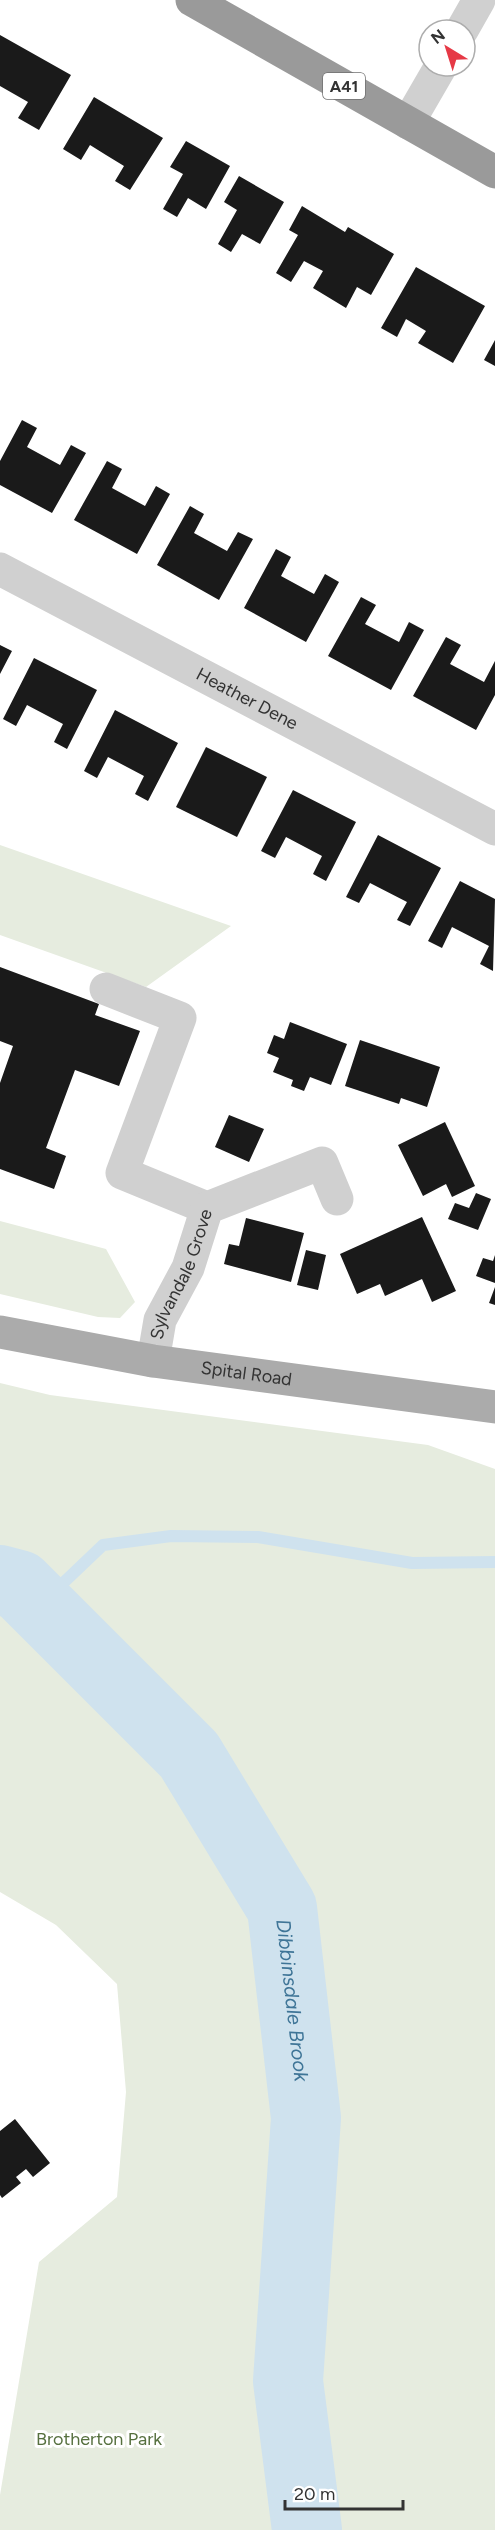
<svg xmlns="http://www.w3.org/2000/svg" width="495" height="2530" font-family="Figtree,sans-serif">
<style>
.green{fill:#e6ecdf}
.lines{fill:none;stroke-linecap:round;stroke-linejoin:round}
.stream{stroke:#cfe2ee;stroke-width:12}
.river{stroke:#cfe2ee;stroke-width:70}
.building{fill:#1a1a1a}
.minor{stroke:#d0d0d0;stroke-width:33}
.major{stroke:#ababab;stroke-width:33}
.highway{stroke:#9a9a9a;stroke-width:33}
.labels{text-anchor:middle;dominant-baseline:central;stroke-width:6;stroke-linejoin:round;paint-order:stroke}
.shield{fill:#fff;stroke:#707070;stroke-width:1.5}
.shield-label{font-size:16px;font-weight:bold;fill:#333}
.street-label{font-size:18px;fill:#333;stroke:#fff}
.park-label{font-size:18px;fill:#56703f;stroke:#fff}
.water-label{font-size:20px;font-style:italic;fill:#3f7597;stroke:#fff}
</style>
<rect width="100%" height="100%" fill="#fff"/>
<!-- green -->
<path class="green" d="M0,845L231,926L146,987L0,935Z
M0,1221L106,1249L135,1302L120,1318L98,1317L0,1294Z
M0,1383L50,1395L428,1445L495,1469V2530H0V2495L39,2262L117,2197L126,2092L117,1984L56,1925L0,1892Z"/>
<g class="lines">
<!-- stream -->
<path class="stream" d="M39,1606L103,1545L171,1536L258,1537L412,1563L495,1562"/>
<!-- river -->
<path class="river" id="s1" d="M0,1580L19,1585L189,1755L282,1908L306,2118L288,2381L307,2530"/>
</g>
<!-- building -->
<path class="building" d="M0,35L71,75L39,130L18,118L28,102L0,86Z
M94,97L163,138L130,190L115,181L124,166L106,155L90,145L81,160L63,149Z
M186,141L230,166L206,209L188,198L177,217L163,209L183,174L170,167Z
M239,176L284,202L260,244L242,234L231,252L218,244L237,210L224,202Z
M302,206L345,232L348,227L394,254L371,295L357,287L346,308L313,288L323,271L304,261L291,282L276,273L298,235L289,230Z
M416,267L485,306L453,363L418,343L426,331L406,319L397,337L381,328Z
M495,340V366L484,360Z
M22,420L37,428L27,447L60,465L71,445L86,453L52,513L0,485V461Z
M107,461L122,469L112,488L145,506L156,486L170,494L137,554L74,520Z
M190,506L204,514L194,533L227,551L238,532L253,539L219,600L157,565Z
M276,549L291,557L281,576L314,594L325,574L339,582L306,642L244,608Z
M361,597L376,605L365,624L399,642L409,622L424,630L391,690L328,656Z
M446,637L461,645L450,664L484,682L495,661V695L476,730L413,696Z
M0,645L12,651L0,674Z
M34,658L97,690L67,749L54,742L63,724L27,705L16,726L3,719Z
M115,710L178,743L148,801L135,794L144,776L108,757L97,778L84,771Z
M206,747L267,777L237,837L176,807Z
M293,790L356,822L326,881L313,874L322,856L286,837L275,858L261,851Z
M378,835L441,868L410,926L397,920L407,902L370,883L359,903L346,897Z
M460,881L495,899L493,971L480,964L489,946L452,927L442,948L428,941Z
M0,967L99,1004L95,1015L140,1031L119,1086L75,1070L46,1148L66,1156L54,1189L0,1169V1083L13,1046L0,1041Z
M290,1022L347,1044L331,1085L310,1077L304,1091L291,1086L293,1080L273,1072L279,1058L267,1053L274,1035L284,1039Z
M360,1040L440,1067L427,1107L401,1098L399,1104L345,1086Z
M229,1115L264,1129L249,1162L215,1147Z
M445,1122L475,1186L452,1197L446,1184L423,1196L398,1145Z
M476,1193L491,1199L478,1230L448,1219L455,1203L469,1208Z
M422,1217L456,1291L432,1302L422,1279L385,1296L380,1284L357,1294L340,1254Z
M246,1218L304,1233L291,1282L224,1264L229,1244L239,1246Z
M306,1250L326,1255L318,1290L297,1285Z
M495,1255V1283L476,1276L483,1258L493,1261Z
M495,1287V1305L489,1303Z
M15,2119L50,2163L33,2177L26,2169L16,2177L21,2183L2,2198L0,2195V2131Z"/>
<g class="lines">
<!-- minor -->
<g class="minor">
<path d="M462,30L479,0"/>
<path d="M408,123L441,66"/>
<path id="s2" d="M0,569L495,829"/>
<path d="M106,989L180,1018L122,1173L207,1208"/>
<path id="s3" d="M153,1361L160,1320L188,1268L207,1208L322,1163L337,1199"/>
</g>
<!-- major -->
<path class="major" id="s4" d="M0,1332L153,1361L495,1407"/>
<!-- highway -->
<path class="highway" d="M192,0L495,172"/>
</g>
<g class="labels">
<!-- shield labels -->
<rect class="shield" x="323" y="73" width="42" height="26" rx="4.5"/>
<g class="shield-label">
<text x="344" y="86">A41</text>
</g>
<!-- street labels -->
<g class="street-label">
<text stroke="none"><textPath href="#s2" startOffset="279">Heather Dene</textPath></text>
<text stroke="none"><textPath href="#s3" startOffset="92">Sylvandale Grove</textPath></text>
<text stroke="none"><textPath href="#s4" startOffset="250">Spital Road</textPath></text>
</g>
<!-- park labels -->
<g class="park-label">
<text x="99" y="2439">Brotherton Park</text>
</g>
<!-- water labels -->
<g class="water-label">
<text stroke="none"><textPath href="#s1" startOffset="532">Dibbinsdale Brook</textPath></text>
</g>
</g>
<!-- north arrow -->
<g transform="translate(447 48) rotate(322)"><circle r="28" fill="#ffffff" stroke="#adadad" stroke-width="1.5"/>
<path d="M0-4.5L10 22L0 15L-10 22Z" fill="#e63946"/>
<text y="-9" font-size="16" font-weight="bold" text-anchor="middle" fill="#333333">N</text>
</g>
<!-- scale -->
<path d="M285 2500v9h118v-9" fill="none" stroke="#333333" stroke-width="3"/>
<text x="294" y="2500" font-size="18" fill="#333333" stroke="#ffffff" stroke-width="4.5" paint-order="stroke">20 m</text>
</svg>
